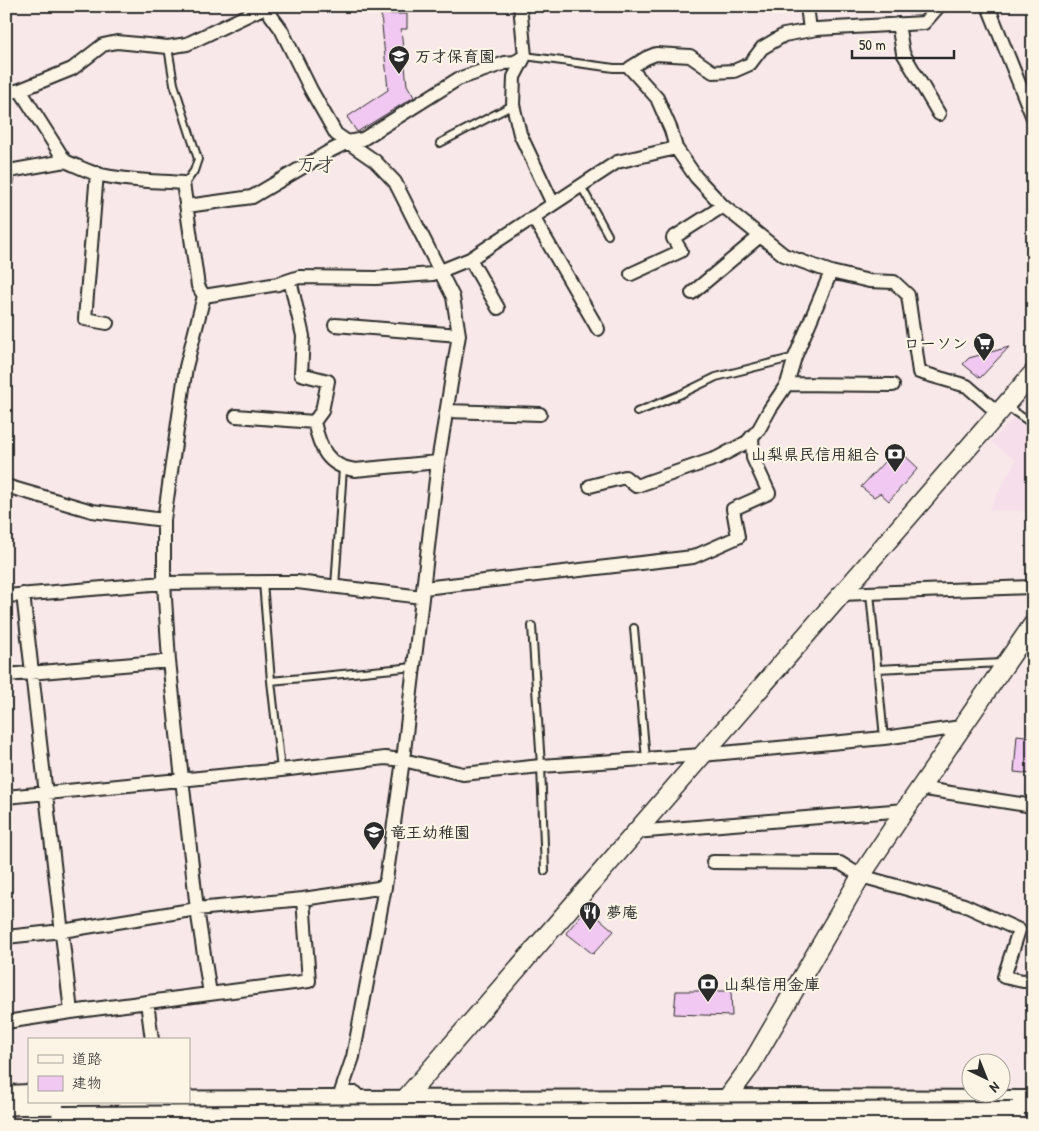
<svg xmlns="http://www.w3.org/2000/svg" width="1039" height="1131" font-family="'Patrick Hand','Klee One',sans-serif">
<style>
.built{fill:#f6deeb}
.building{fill:#f0c8f1;stroke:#2b2b2b}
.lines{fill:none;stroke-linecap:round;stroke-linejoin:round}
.lane-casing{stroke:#2b2b2b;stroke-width:10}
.street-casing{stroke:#2b2b2b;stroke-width:16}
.secondary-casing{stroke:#2b2b2b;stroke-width:21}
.highway-casing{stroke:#2b2b2b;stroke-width:26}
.lane{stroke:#fcf5e5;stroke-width:6}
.street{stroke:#fcf5e5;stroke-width:12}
.secondary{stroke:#fcf5e5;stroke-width:18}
.highway{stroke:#fcf5e5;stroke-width:22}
.highway-bridge-casing{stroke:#2b2b2b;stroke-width:26;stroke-linecap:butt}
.highway-bridge{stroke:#fcf5e5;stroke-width:22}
.labels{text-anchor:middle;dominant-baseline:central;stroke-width:4.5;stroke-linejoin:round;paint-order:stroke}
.poi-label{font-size:16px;font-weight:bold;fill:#2b2b2b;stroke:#fcf5e5;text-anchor:start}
.quarter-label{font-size:19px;fill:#2b2b2b;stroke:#fcf5e5}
</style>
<rect width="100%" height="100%" fill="#f8e8e9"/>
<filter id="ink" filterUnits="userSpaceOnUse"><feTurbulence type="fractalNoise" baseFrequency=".02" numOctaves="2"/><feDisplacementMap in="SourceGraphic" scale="10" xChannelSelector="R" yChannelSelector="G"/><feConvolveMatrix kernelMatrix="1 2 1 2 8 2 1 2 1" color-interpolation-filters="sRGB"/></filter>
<g filter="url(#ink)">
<!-- built -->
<path class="built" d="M1014,418L1021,425L1033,426V511L989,510L1016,460L991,442Z"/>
<!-- building -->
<path class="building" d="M381,14H407V29H401L407,85L414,97L357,132L347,117L388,90Z
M1009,347L980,378L963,364L969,358Z
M897,448L918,468L889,501L880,493L874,497L861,487Z
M1017,735L1033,737V774L1014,772Z
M587,908L614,931L593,954L566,933Z
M676,991H731L732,1016L674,1014Z"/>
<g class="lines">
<!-- lane casing -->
<g class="lane-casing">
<path id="lane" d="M168,47L174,84L198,159L194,171L184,185
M525,56L614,68H630
M440,143L513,105
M581,186L608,235
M1006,406L1028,421L1033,420
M637,412L679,395L716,377L795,357
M263,582L271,681L414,667
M335,587L343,468
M870,593L884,738
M532,626L541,766L545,871
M634,628L646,759
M877,669L1002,663
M271,681L281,770"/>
</g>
<!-- street casing -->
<g class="street-casing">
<path id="street" d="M264,6L281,29L311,90L336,134L375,161L395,182L453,297L459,335L438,462L403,760L385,887L353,1057L341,1092L356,1093
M520,6L525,56L514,77L513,105L520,134L553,204
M807,6L810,30
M939,6L924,23L817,29L784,35L762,48L750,64L734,71L713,72L690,56L656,54L646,58L630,68L657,98L671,130L676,148L696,177L723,206L784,255L831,272L869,281L894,282L908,295L919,372L967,386L998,413
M988,6L1033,118
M898,24L903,53L939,114
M6,93L20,90L72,69L103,45L117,42L168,47L187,44L267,6
M65,161C75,165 86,171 97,174C125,181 155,181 183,183L198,286L204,296L186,367L164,520V583L169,661L182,779L197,909L210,994
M97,173L85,319L107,323
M6,184L9,171L65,161L20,90
M187,206L252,197L330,151L348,142L363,139L458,79L505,63L515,62L525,56
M533,217L598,329
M470,259L498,308
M631,274L681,251L673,238L723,206
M290,280L303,336L301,374L328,381L322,411L314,422C320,448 327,466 355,470L438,462
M692,293L760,236
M204,296L278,284L299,277L376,278L433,274L470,259L617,162L676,148
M335,325L459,335
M787,384L893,385
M447,411L540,414
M236,416L314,422
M6,486L92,511L164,520
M590,486L625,477L636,486L717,458L747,442L759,429L770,409L787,384L795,357L831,272
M424,588L693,557L738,537L733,509L769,493L753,458L752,436
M23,594L71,1012
M840,594L1033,587
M6,596L164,583L269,582H297L422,597
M6,675L169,661
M919,788L1033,806
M6,797L281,770L385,758L403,760L463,774L541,766L702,755L884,738L961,727
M635,832L905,810
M713,862L840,863L861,876L964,905L1019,930L1004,977L1023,981L1033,980
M6,937L62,931L197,909L303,899L385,887
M147,1002L152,1040
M6,1022L71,1012L309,981L303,899
M6,1092L29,1091"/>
</g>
<!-- secondary casing -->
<g class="secondary-casing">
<path id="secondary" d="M397,1108L1033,373
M719,1109L749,1068L861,876L905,810L1033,624"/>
</g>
<!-- highway casing -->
<g class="highway-casing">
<path id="highway" d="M6,1104L20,1103L725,1101L1033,1102"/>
</g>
<!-- lane -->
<use href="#lane" class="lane"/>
<!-- street -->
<use href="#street" class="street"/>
<!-- secondary -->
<use href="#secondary" class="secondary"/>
<!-- highway -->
<use href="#highway" class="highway"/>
<!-- highway-bridge casing -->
<g class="highway-bridge-casing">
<path id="highway-bridge" d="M63,1118L1013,1113"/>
</g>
<!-- highway-bridge -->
<use href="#highway-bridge" class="highway-bridge"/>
</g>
</g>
<!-- icons -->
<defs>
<g id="school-pin" transform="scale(1.125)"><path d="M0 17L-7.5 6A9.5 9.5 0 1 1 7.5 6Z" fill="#2b2b2b" stroke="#fcf5e5"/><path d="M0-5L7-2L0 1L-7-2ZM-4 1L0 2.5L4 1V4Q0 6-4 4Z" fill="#fff"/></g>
<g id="supermarket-pin" transform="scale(1.125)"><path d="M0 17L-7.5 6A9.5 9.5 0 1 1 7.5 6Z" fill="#2b2b2b" stroke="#fcf5e5"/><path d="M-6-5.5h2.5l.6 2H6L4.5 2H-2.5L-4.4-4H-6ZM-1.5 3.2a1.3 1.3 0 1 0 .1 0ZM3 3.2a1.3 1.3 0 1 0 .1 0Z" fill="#fff"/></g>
<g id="bank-pin" transform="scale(1.125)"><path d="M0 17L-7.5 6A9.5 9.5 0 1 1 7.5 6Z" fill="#2b2b2b" stroke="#fcf5e5"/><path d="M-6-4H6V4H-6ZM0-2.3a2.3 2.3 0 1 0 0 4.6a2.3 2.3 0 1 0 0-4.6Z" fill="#fff"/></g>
<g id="restaurant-pin" transform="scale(1.125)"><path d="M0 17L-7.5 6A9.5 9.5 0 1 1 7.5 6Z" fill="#2b2b2b" stroke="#fcf5e5"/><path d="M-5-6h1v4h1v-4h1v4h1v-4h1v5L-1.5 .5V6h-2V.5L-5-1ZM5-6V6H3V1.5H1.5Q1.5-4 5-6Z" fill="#fff"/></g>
</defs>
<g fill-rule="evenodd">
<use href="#school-pin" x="399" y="56"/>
<use href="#supermarket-pin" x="984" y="343"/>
<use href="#bank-pin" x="895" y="454"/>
<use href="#school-pin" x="374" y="832"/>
<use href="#restaurant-pin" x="590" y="912"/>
<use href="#bank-pin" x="708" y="984"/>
</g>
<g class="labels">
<!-- poi labels -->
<g class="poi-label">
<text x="415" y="56">万才保育園</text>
<text x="968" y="343" text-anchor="end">ローソン</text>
<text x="879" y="454" text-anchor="end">山梨県民信用組合</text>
<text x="390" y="832">竜王幼稚園</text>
<text x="606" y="912">夢庵</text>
<text x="724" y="984">山梨信用金庫</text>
</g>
<!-- quarter labels -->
<g class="quarter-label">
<text x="316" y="164">万才</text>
</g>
</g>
<!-- margin -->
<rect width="1039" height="1131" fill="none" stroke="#fcf5e5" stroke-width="25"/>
<rect x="12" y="12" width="1014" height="1106" fill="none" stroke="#2b2b2b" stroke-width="2" filter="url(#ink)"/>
<!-- legend -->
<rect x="28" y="1038" width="162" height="65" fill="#fcf5e5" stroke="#a8a49b"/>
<rect x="38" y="1055" width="25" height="8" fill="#fcf5e5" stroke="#a8a49b"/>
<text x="72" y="1064" font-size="15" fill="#2b2b2b">道路</text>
<rect x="38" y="1076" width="25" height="15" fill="#f0c8f1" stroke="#a8a49b"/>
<text x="72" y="1088" font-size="15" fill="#2b2b2b">建物</text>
<!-- north arrow -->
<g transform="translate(986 1078) rotate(137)"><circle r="24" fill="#fcf5e5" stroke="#a8a49b"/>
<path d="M0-4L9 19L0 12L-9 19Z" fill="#2b2b2b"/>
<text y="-8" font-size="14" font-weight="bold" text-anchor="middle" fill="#2b2b2b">N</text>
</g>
<!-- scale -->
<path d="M852 50v8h102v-8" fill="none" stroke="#2b2b2b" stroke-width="2.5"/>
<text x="859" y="50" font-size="15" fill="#2b2b2b" stroke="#fcf5e5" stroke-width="4" paint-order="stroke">50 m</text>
</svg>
